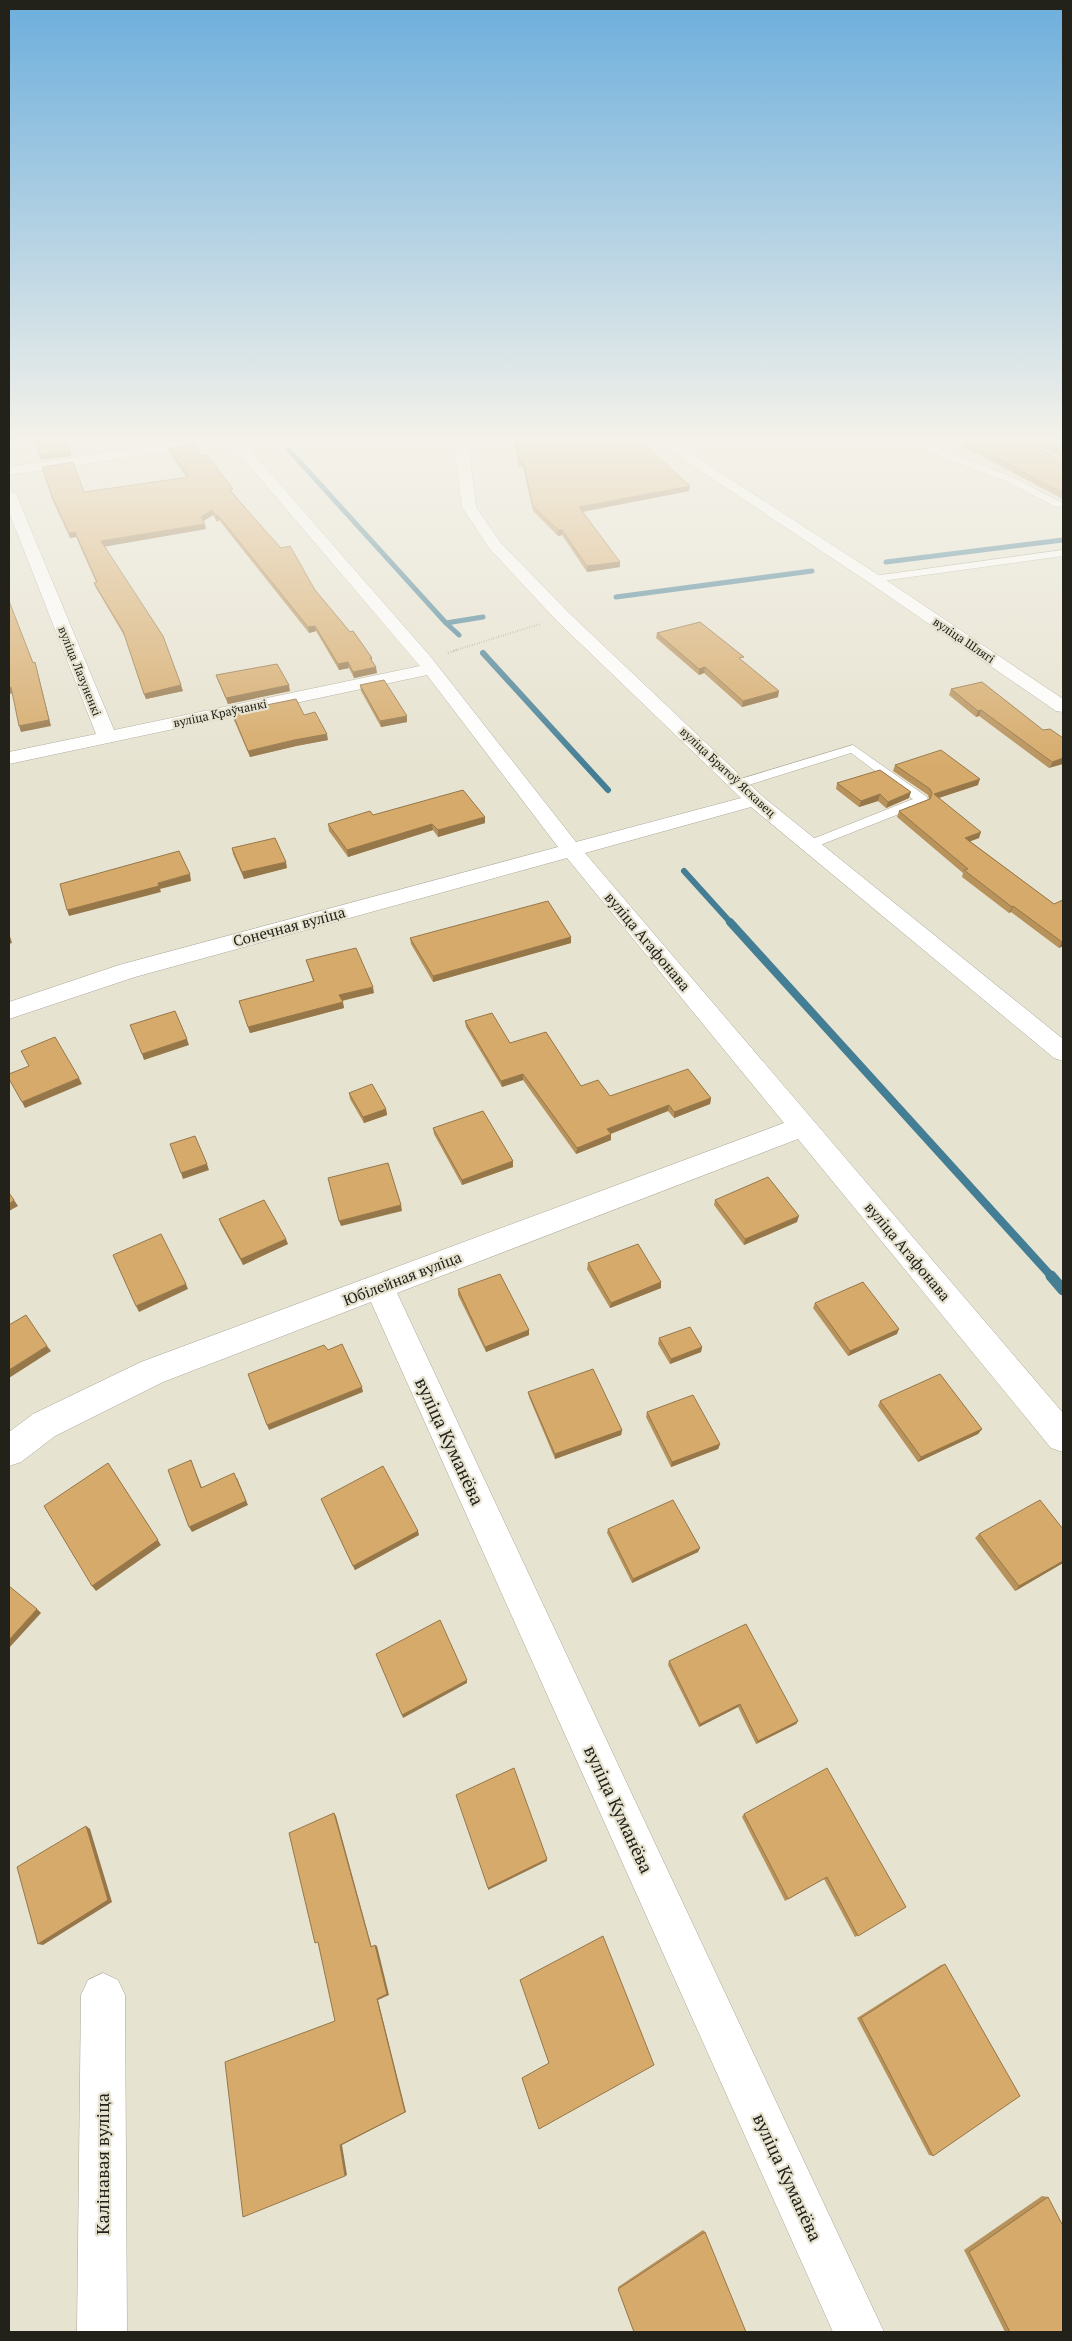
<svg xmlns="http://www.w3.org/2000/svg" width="1072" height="2341" font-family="'PT Serif',serif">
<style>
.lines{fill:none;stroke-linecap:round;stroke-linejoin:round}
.stream-far3{stroke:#447e95;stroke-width:5}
.stream-far2{stroke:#447e95;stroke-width:6}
.stream-far1{stroke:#447e95;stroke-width:8}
.stream{stroke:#447e95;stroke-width:11}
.service-casing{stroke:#aba696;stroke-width:1}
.minor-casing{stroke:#aba696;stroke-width:1}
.path-far1{stroke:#8c8a7d;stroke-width:2;stroke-dasharray:0.5 2;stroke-linecap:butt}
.path{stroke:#8c8a7d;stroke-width:2.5;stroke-dasharray:0.5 2.5;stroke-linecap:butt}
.service{fill:#fff;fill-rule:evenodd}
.minor{fill:#fff;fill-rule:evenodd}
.wall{fill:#b8925b}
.shaded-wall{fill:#96774a}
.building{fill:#d6aa6a;stroke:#96774a}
.labels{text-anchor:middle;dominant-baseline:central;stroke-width:4.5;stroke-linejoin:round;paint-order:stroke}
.far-street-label{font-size:12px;fill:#22211a;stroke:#e7e3d1}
.street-label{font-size:15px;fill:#22211a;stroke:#e7e3d1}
.near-street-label{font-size:18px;fill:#22211a;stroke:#e7e3d1}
</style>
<rect width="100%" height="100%" fill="#e7e3d1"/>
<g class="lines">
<!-- stream-far3 -->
<path class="stream-far3" d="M289,450L446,623L483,617
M886,562L1063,540
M616,597L812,571
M446,623L459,635"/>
<!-- stream-far2 -->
<path class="stream-far2" d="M483,653L608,790
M684,871L731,923"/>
<!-- stream-far1 -->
<path class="stream-far1" d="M730,922L1052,1277"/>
<!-- stream -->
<path class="stream" d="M1051,1276L1063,1290"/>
<!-- service casing -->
<g class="service-casing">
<path id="service" d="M917,442H928L948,453L1012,477L1062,503L1063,506L1056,507L1006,481L942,457Z
M1063,550V556L874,582L869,579L874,576Z
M853,745L927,797L928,800L927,803L810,849L803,845L805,842L913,799L851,753L742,787H734L732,784L734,781Z"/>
</g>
<!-- minor casing -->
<g class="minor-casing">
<path id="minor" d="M176,442H213L207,446L9,475V467Z
M229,442H243L430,656L576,842L741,798L557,621L489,548L462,507L454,442H468L476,507L500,542L569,613L762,796L1063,1039V1061L1054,1058L751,807L585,853L1063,1413V1452L1051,1448L798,1139L397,1293L884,2332H833L371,1302L163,1382L55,1436L21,1462L9,1466V1432L33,1414L141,1362L784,1123L567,858L135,977L9,1019V1002L119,965L558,847L427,675L9,764V752L96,734L9,512V490L16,494L114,730L420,666Z
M657,442H673L880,576L1063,699V712L1056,711L868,582Z
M103,1973L118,1980L125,1995L127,2332H77L81,1995L88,1980Z"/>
</g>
<!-- path-far1 -->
<path class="path-far1" d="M453,651L540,624"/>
<!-- path -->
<path class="path" d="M448,653L457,650"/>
<!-- service -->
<use href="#service" class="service"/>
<!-- minor -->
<use href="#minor" class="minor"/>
</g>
<!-- wall -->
<path class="wall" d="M514,442H540V445L689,491L583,512L620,562V567L587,572L562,535L558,536L533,511L523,467H519Z
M955,442H1026L1063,461V498H1061Z
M1033,442H1063V458Z
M169,448L202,456L234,494L372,658V662L377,673L354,678L349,668L339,670L316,631L309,633L219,520L217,522L213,515L203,521L206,529L105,546L183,691L146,699L125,637L96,588L94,583L96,582L76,537L70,538L52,499L42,467L84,492L186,477L170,453Z
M657,633L778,697L742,707L704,673L699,675L656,638Z
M216,675L290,691L228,704L218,681Z
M360,685L407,722L381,727L361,691Z
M951,689L1043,730L1063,738L1049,768L979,716L976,717L949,695Z
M232,712L304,715L328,740L296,746L250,757L233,718Z
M895,765L978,785L939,798L979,838L970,841L1054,904L1063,900V946L1059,948L1011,912L1009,913L962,877L963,873L897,817L899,811L929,799L928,795L893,771Z
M837,783L909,798L886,808L878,801L859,807L836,789Z
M373,815L485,817V823L438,837L433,830L348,857L329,831L328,824Z
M232,848L287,868L244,879L233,854Z
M571,937V943L433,982L411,944L410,938Z
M306,960L374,993L342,1001L344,1008L250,1033L239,1001L313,981Z
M465,1021L510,1043L581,1086L610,1096L711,1098L710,1104L674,1118L668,1111L611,1134V1140L576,1154L523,1080L502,1087L466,1027Z
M349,1093L386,1109L387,1115L364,1123L350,1099Z
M433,1128L513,1161V1167L462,1185L434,1134Z
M715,1200L797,1222L744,1245L714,1205Z
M219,1219L288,1244L243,1265L221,1225Z
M588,1263L661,1282V1288L610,1308L587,1269Z
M458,1289L529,1330V1335L486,1352L458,1295Z
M815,1303L897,1334L848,1356L813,1308Z
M659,1338L702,1347L701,1352L670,1364L658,1344Z
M528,1392L622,1430L621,1435L555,1459L529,1397Z
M880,1401L982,1429L978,1434L918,1462L878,1406Z
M647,1412L720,1444L718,1449L671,1467L646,1417Z
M321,1499L419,1535L355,1570Z
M608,1529L698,1552L632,1583L607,1533Z
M979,1534L1063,1563L1015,1591L975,1538Z
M669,1661L798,1721L796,1724L756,1744L738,1707L699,1727L668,1665Z
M744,1814L906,1907L855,1937L824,1879L785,1901L742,1817Z
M945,1964L933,2156L929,2155L857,2018L941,1965Z
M1042,2196L1048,2197L1063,2332H1005L964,2250Z
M703,2230L705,2232L634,2332L618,2287Z"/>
<!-- shaded-wall -->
<path class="shaded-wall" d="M70,451L71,456L41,460L39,455Z
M690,486L689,491L579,512V507Z
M212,510L213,515L202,522L201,517Z
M218,515L219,520L217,522L216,516Z
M205,524L206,529L103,547L101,541Z
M558,530H562V535L558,536Z
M75,532L76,537L70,538L69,533Z
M620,562V567L587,572V566Z
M315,626L316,631L309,633L308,627Z
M35,662L51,726L21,732L19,726Z
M348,662L349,668L339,670L338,664Z
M376,667L377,673L354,678L353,672Z
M705,667L704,673L699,675V669Z
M181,685L183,691L146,699L144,694Z
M289,685L290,691L228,704L226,698Z
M11,687L14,693L9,694V688Z
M779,691L778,697L742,707L743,701Z
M981,710L979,716L976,717L978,711Z
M407,716V722L381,727L380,721Z
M327,734L328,740L296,746L250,757L248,751L294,740Z
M1063,758V764L1049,768L1052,762Z
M980,779L978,785L932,800L934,794Z
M911,792L909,798L886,808L888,802Z
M880,794L878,801L859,807L861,801Z
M485,817V823L438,837V830Z
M432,824L433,830L348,857L347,850Z
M981,832L979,838L963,844L965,838Z
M286,862L287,868L244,879L242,872Z
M190,874L191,881L160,889L161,892L69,916L67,910Z
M1013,906L1011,912L1009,913L1012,907Z
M9,933L12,943L9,944Z
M571,937V943L433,982V976Z
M1063,941V946L1059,948L1062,942Z
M373,987L374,993L340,1001L339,995Z
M343,1002L344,1008L250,1033L248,1027Z
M187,1039L189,1045L144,1060L142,1054Z
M523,1074V1080L502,1087L501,1081Z
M79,1078L82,1084L25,1108L22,1102Z
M711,1098L710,1104L674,1118V1112Z
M669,1105L668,1111L607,1135V1129Z
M386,1109L387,1115L364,1123L363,1117Z
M611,1134V1140L576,1154L577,1148Z
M513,1161V1167L462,1185V1180Z
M207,1164L209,1170L183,1179L181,1173Z
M14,1200L18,1206L9,1211V1204Z
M401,1205L402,1211L341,1226L339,1221Z
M799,1216L797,1222L744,1245L745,1239Z
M286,1239L288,1244L243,1265L241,1259Z
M661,1282V1288L610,1308L611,1303Z
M186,1284L188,1289L139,1312L136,1306Z
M899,1329L897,1334L848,1356L850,1351Z
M529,1330V1335L486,1352L485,1347Z
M47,1346L51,1351L9,1378V1370Z
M702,1347L701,1352L670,1364L671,1359Z
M362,1387L363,1392L269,1430L267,1425Z
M982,1429L978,1434L918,1462L921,1457Z
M622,1430L621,1435L555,1459V1454Z
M720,1444L718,1449L671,1467L672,1462Z
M191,1460L193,1465L204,1493L201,1488Z
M108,1463L161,1545L96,1591L92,1586Z
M237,1478L248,1505L192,1532L189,1527Z
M418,1531L419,1535L355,1570L353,1566Z
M700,1548L698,1552L632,1583L633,1579Z
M1063,1561V1563L1015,1591L1019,1586Z
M37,1609L41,1613L9,1648V1640Z
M467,1680V1683L403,1718L402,1715Z
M740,1704L738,1707L699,1727L700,1724Z
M798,1721L796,1724L756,1744L758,1741Z
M334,1813L336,1816L372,1948L371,1947Z
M86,1826L90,1829L112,1902L43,1945L38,1944Z
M547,1859V1861L488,1890V1888Z
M375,1945L377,1946L389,1995L378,2000L406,2112L342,2145L347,2175L345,2176L340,2145L377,1999Z"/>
<!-- building -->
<path class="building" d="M35,442H67L70,451L39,455Z
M515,442H540V445L558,442H642L690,486L579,507L620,562L587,566L562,530H558L533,506L523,462H519Z
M966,442H1026L1063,461V493Z
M1044,442H1063V452Z
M195,444L202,456L207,455L233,489L229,490L281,548L290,546L315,590L350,632L353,631L372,658H370L376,667L353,672L348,662L338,664L315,626L308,627L218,515L216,516L212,510L201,517L205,524L101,541L163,636L181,685L144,694L123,631L94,583L97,582L75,532L69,533L51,494L42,467L73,462L84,492L134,485L189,477L169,448Z
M9,601L33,663L35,662L49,720L19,726L11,687L9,688Z
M700,622L744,657L739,658L779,691L743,701L705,667L699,669L657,633Z
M277,664L289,685L226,698L216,675Z
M384,680L407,716L380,721L360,685Z
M982,682L1043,730L1050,729L1063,738V758L1052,762L981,710L978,711L951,689Z
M296,699L304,715L315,712L327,734L294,740L248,751L232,712Z
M941,750L980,779L934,794L981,832L965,838L1054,904L1063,900V941L1062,942L1013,906L1012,907L964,870L968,869L899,811L930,799L932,793L930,789L895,765Z
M880,770L911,792L888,802L880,794L861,801L837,783Z
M463,790L485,817L438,830L432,824L347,850L328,824L370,811L373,815Z
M275,838L286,862L242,872L232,848Z
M179,851L190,874L158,883L159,886L67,910L60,884Z
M548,901L571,937L433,976L410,938Z
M356,948L373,987L339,995L343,1002L248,1027L239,1001L314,981L306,960Z
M175,1011L187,1039L142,1054L130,1025Z
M492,1013L510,1043L546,1032L581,1086L598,1080L610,1096L688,1069L711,1098L674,1112L669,1105L607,1129L611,1134L577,1148L523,1074L501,1081L465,1021Z
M55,1037L79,1078L22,1102L9,1079V1074L29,1066L21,1051Z
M372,1084L386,1109L363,1117L349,1093Z
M483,1111L513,1161L462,1180L433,1128Z
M195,1136L207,1164L181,1173L170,1144Z
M388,1163L401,1205L339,1221L328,1178Z
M768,1177L799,1216L745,1239L715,1200Z
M9,1193L14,1200L9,1204Z
M264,1200L286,1239L241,1259L219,1219Z
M161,1234L186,1284L136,1306L113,1255Z
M638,1244L661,1282L611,1303L588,1263Z
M500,1274L529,1330L485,1347L458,1289Z
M863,1282L899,1329L850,1351L815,1303Z
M26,1315L47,1346L9,1370V1325Z
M690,1327L702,1347L671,1359L659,1338Z
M342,1344L362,1387L267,1425L248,1374L324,1345L328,1350Z
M593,1369L622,1430L555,1454L528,1392Z
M940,1374L982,1429L921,1457L880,1401Z
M693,1395L720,1444L672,1462L647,1412Z
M191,1460L201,1488L234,1473L246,1501L189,1527L168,1470Z
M108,1463L158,1540L92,1586L44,1506Z
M383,1466L418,1531L353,1566L321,1499Z
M673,1500L700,1548L633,1579L608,1529Z
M1040,1500L1063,1529V1561L1019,1586L979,1534Z
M9,1586L37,1609L9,1640Z
M440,1620L467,1680L402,1715L376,1654Z
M746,1624L798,1721L758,1741L740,1704L700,1724L669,1661Z
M514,1768L547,1859L488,1888L456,1795Z
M827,1768L906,1907L858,1936L827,1877L788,1899L744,1814Z
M334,1813L371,1947L375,1945L387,1994L377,1999L405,2112L340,2145L345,2176L243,2217L225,2062L335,2021L318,1942L315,1943L289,1833Z
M86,1826L108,1900L38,1944L17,1867Z
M603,1936L654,2065L539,2129L522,2078L549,2063L520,1980Z
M945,1964L1020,2096L933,2156L861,2018Z
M1048,2197L1063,2226V2332H1010L969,2252Z
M705,2232L746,2332H634L618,2289Z"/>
<!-- sky -->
<linearGradient id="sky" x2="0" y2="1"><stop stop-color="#6caedc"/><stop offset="0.57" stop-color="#f4f2ea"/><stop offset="1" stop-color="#f4f2ea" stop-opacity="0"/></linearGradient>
<rect width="1072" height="770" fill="url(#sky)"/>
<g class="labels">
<!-- far-street labels -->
<g class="far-street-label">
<text transform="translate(964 640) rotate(34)">вуліца Шлягі</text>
<text transform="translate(80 671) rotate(68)">вуліца Лазуненкі</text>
<text transform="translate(220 713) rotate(-12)">вуліца Краўчанкі</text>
<text transform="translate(728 772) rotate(43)">вуліца Братоў Яскавец</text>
</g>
<!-- street labels -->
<g class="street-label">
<text transform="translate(289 926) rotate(-15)">Сонечная вуліца</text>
<text transform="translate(648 941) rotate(50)">вуліца Агафонава</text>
<text transform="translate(908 1251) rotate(50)">вуліца Агафонава</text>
<text transform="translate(402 1278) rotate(-21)">Юбілейная вуліца</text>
</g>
<!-- near-street labels -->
<g class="near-street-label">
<text transform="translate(450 1441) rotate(65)">вуліца Куманёва</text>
<text transform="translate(619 1809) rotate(65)">вуліца Куманёва</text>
<text transform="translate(102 2164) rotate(-90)">Калінавая вуліца</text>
<text transform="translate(788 2177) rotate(65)">вуліца Куманёва</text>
</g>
</g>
<!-- border -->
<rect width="1072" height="2341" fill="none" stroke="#22211a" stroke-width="20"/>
</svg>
